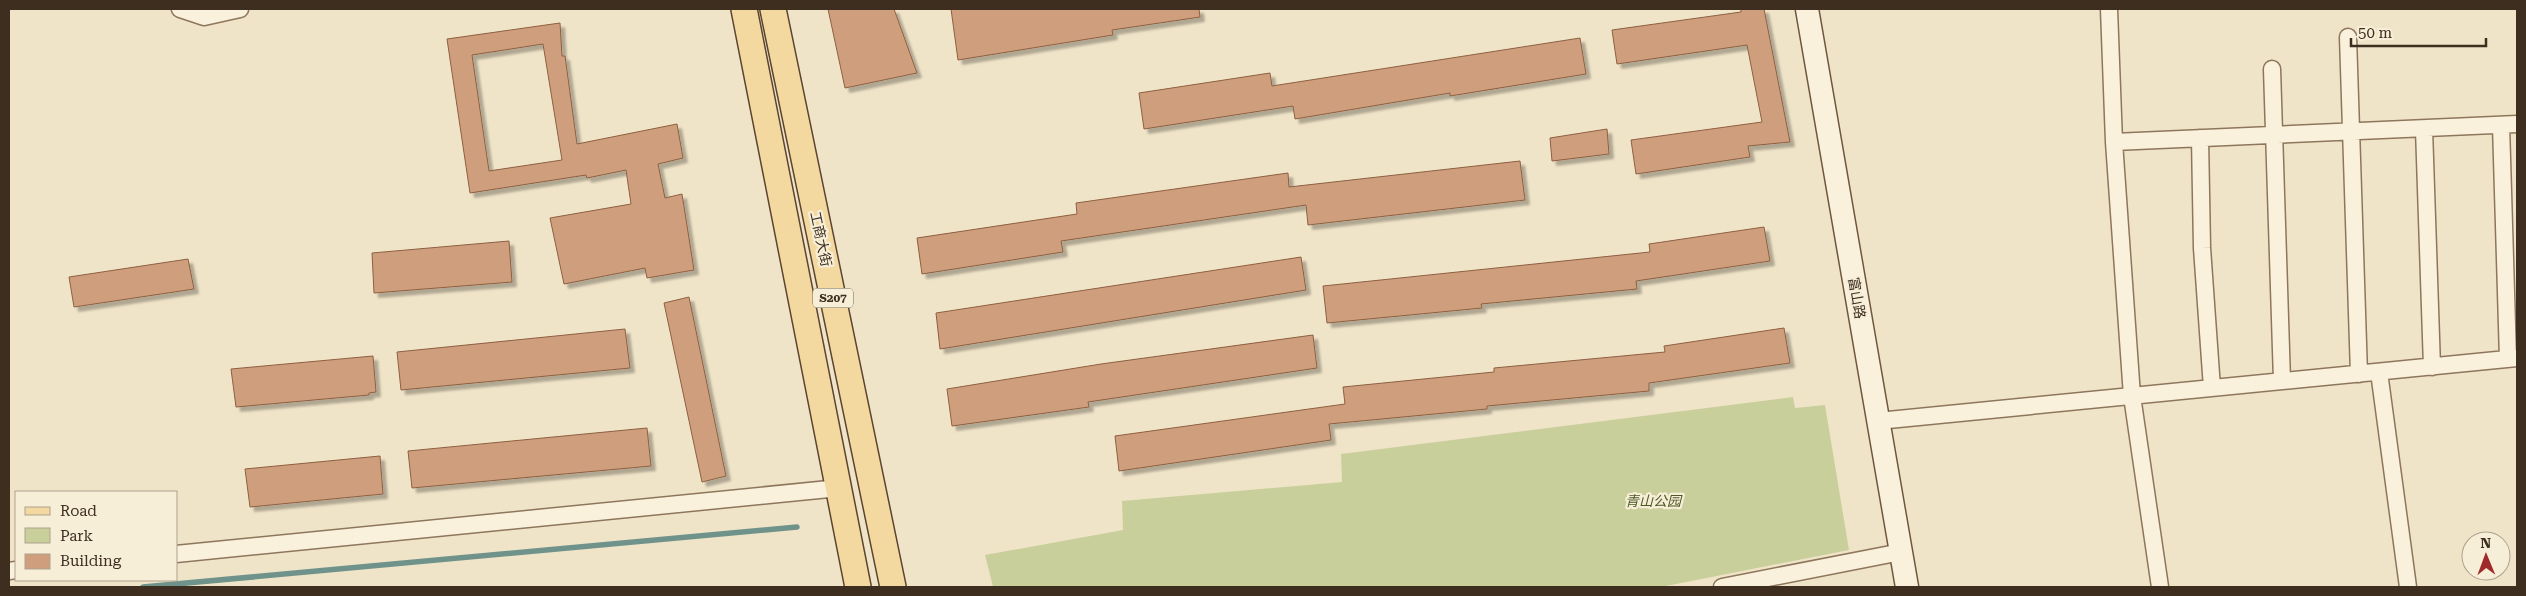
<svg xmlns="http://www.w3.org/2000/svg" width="2526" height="596" font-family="'Roboto Serif','Noto Sans SC',serif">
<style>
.green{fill:#c9cf9b}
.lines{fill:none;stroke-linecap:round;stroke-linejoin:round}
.stream{stroke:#6f938a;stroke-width:5.5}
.building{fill:#cf9f7d;stroke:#8d5f41;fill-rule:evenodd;filter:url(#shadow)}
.street-casing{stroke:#8d765c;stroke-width:19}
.secondary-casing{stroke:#6f573f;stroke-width:25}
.primary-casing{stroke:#5b4430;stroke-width:28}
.street{stroke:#faf1dc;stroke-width:16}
.secondary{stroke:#faf1dc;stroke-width:22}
.primary{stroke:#f3d9a0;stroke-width:25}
.labels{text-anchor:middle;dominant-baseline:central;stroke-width:4.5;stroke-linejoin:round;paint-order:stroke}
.shield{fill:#f7eed8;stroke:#756857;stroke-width:1}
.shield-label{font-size:12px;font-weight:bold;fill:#3d2e20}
.street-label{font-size:14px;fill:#3d2e20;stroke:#f7eed8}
.park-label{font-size:14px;font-style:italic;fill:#4d5a26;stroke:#f7eed8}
</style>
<defs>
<filter id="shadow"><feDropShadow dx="4.5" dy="4.5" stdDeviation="1" flood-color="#0004"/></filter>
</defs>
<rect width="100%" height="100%" fill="#f0e4c8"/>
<!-- green -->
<path class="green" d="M1793,397L1795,408L1825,405L1849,550L1661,587H993L985,555L1123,530L1122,501L1342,482L1341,454Z"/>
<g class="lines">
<!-- stream -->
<path class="stream" d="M143,587L797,527"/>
</g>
<!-- building -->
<path class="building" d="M828,9H894L917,73L845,88Z
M951,9H1199L1200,17L1112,30L1113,35L958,60Z
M1741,9H1764L1790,142L1748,146L1750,157L1636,174L1631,140L1762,122L1747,45L1617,64L1612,30L1741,12Z
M560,23L562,56H565L577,144L677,124L683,158L658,164L665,198L682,194L694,270L647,278L645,268L564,284L550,218L631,204L626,170L587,178L586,175L470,193L447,39ZM543,44L562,160L489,171L472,55Z
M1580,38L1586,74L1450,96V93L1295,119L1293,106L1144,129L1139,93L1270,73L1272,86Z
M1607,129L1609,154L1552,161L1550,138Z
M1520,161L1525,200L1308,225L1306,205L1061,241L1063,252L922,274L917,238L1077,214L1076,203L1288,173L1289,187Z
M1764,227L1770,261L1636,281L1637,289L1481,304L1482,308L1327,323L1323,286L1650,252L1649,244Z
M509,241L512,282L374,293L372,253Z
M1301,257L1306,290L940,349L936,313Z
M188,259L194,289L74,307L69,277Z
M689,297L726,476L702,482L664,303Z
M1784,328L1790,363L1649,383V391L1487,406V409L1329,424L1331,440L1119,471L1115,436L1345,404L1343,387L1494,372V368L1665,352L1664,346Z
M625,329L630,368L401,390L397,352Z
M1313,335L1317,368L1088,402L1089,407L952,426L947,389L1101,364Z
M373,356L376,392L369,393V395L236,407L231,369Z
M647,428L651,466L412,488L408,451Z
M380,456L383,494L250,507L245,469Z"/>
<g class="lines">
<!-- street casing -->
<g class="street-casing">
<path id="street" d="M180,9L204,17L240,9
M2109,9L2114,142L2132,396L2160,587
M2348,37L2359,374
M2272,69L2282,381
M2501,125L2508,359
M2424,129L2432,367
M2200,138L2202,248L2212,388
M2114,142L2517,124
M2379,372L2408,587
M1878,421L2517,358
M176,554L839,488
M9,571L16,570
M1722,587L1901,552"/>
</g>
<!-- secondary casing -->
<g class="secondary-casing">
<path id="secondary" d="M1807,9L1907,587"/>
</g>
<!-- primary casing -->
<g class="primary-casing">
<path id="primary" d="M744,9L858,587
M773,9L893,587"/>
</g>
<!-- street -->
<use href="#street" class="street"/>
<!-- secondary -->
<use href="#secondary" class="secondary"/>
<!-- primary -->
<use href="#primary" class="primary"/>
</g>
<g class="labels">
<!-- shield labels -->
<rect class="shield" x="813" y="288.5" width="40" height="19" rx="4"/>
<g class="shield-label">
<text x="833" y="298">S207</text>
</g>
<!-- street labels -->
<g class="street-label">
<text transform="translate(821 239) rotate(78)">工商大街</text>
<text transform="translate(1857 298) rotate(80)">富山路</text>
</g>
<!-- park labels -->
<g class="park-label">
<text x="1653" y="501">青山公园</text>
</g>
</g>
<!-- border -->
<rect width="2526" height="596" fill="none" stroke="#3d2e20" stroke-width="20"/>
<!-- legend -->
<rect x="15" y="491" width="162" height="90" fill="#f7eed8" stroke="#ada18e"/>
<rect x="25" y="507" width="25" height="8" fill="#f3d9a0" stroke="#ada18e"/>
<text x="60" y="516" font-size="15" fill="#3d2e20">Road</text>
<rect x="25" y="528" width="25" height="15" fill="#c9cf9b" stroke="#ada18e"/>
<text x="60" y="541" font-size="15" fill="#3d2e20">Park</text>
<rect x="25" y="554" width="25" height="15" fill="#cf9f7d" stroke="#ada18e"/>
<text x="60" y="566" font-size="15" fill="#3d2e20">Building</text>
<!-- north arrow -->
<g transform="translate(2486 556) rotate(359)"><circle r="24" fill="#f7eed8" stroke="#ada18e"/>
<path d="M0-4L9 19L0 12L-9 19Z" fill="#9e2a2b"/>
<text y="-8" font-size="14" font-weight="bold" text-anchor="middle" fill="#3d2e20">N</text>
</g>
<!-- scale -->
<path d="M2351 38v8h135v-8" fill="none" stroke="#3d2e20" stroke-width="2.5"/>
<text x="2358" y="38" font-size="15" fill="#3d2e20" stroke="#f7eed8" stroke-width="4" paint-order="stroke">50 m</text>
</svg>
